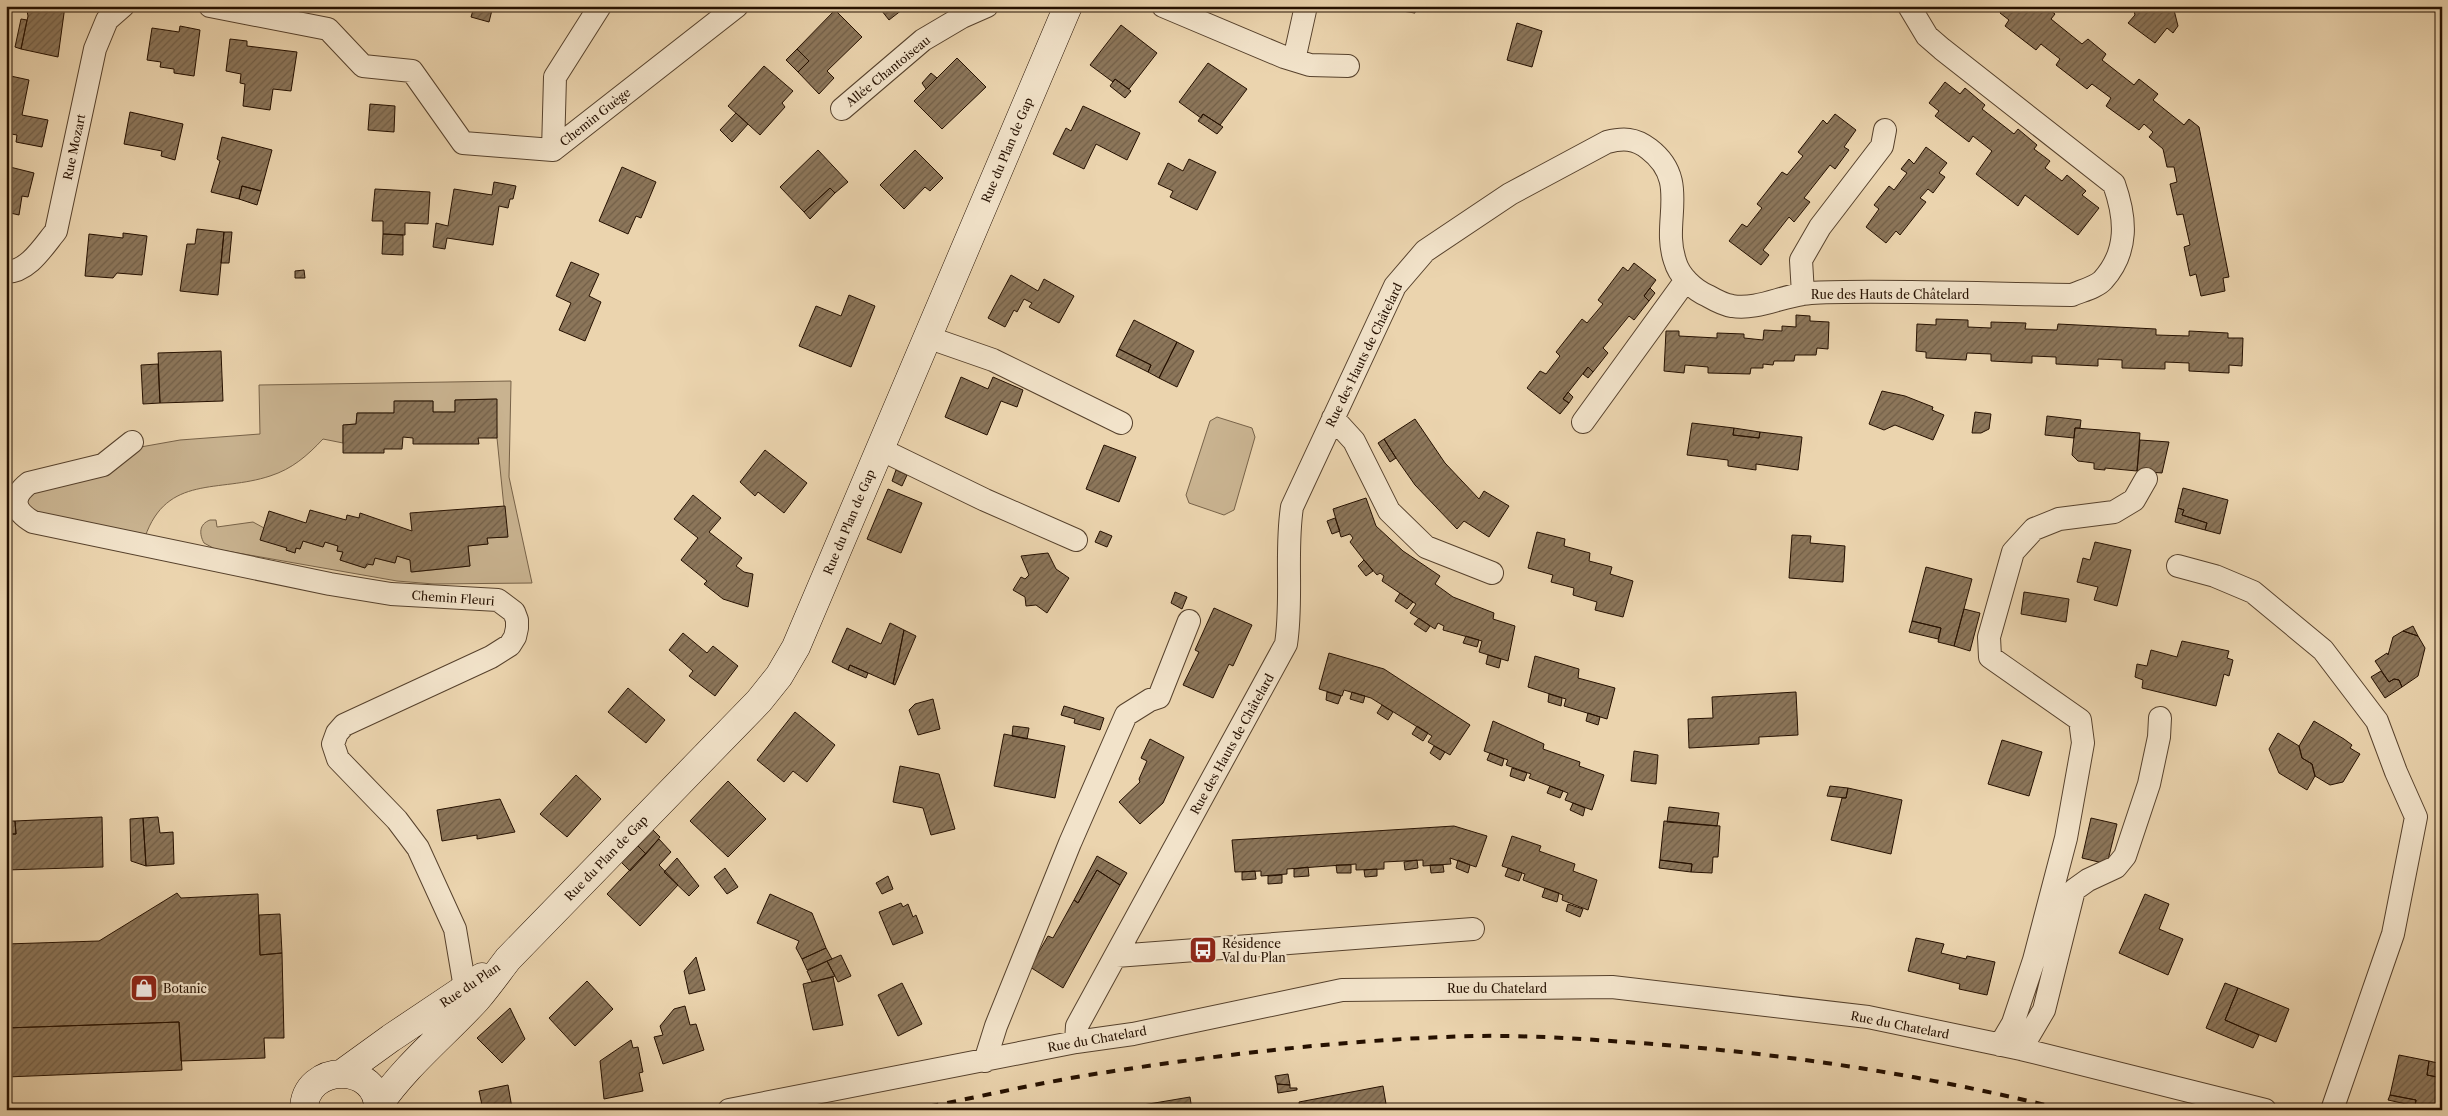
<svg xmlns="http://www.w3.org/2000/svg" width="2448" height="1116" font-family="'Libre Caslon Text',serif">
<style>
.green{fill:#c9b390;stroke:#776248}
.building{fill:url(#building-hatch);stroke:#251000}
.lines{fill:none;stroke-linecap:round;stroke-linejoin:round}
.minor-casing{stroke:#56412c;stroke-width:24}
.secondary-casing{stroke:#251000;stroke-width:29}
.minor{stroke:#f2e3ca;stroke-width:22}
.secondary{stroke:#f2e3ca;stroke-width:28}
.rail{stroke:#251000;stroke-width:4;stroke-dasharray:9 9;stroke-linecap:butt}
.labels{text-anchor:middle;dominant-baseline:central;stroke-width:4.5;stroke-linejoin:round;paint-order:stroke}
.street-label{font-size:12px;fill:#251000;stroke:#f2e3ca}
.poi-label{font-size:12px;fill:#251000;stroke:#f2e3ca;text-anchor:start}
</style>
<defs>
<pattern id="building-hatch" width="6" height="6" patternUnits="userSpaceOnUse" patternTransform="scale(1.25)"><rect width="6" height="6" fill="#8c765a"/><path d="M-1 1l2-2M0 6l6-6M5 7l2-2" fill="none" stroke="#725f48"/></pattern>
</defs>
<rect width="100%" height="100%" fill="#ebd4ae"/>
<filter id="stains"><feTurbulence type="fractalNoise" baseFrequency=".004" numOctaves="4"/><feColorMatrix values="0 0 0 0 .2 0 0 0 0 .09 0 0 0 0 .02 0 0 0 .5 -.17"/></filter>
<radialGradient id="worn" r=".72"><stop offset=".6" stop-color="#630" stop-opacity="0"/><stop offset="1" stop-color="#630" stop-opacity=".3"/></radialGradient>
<!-- green -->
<path class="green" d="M511,381L509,477L532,583L434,584L397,581L215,549L204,543C199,534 199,524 210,520H216L217,527L253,522L264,528L287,548L286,550L295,553L296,548L300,549L303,541L323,547L325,542L338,546L337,551L343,552L340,560L365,568L375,558L395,563L397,556L410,560L412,572L470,566L468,546L488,544L487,538L507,537L497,438L496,399L455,400V412H433V401H395L394,413H357L356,424L343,425V443L323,439C307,456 292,469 270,476C219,493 167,474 145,537L35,515L26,502L30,495L39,491L135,448L180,440L260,434L259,385Z
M1217,417L1252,428L1255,437L1234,510L1224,515L1189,503L1186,495L1210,421Z"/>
<!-- building -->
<path class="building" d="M26,6H65L58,57L21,49L28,16Z
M471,6H493L489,22L471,17L474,7Z
M878,6H907L889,20Z
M1396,6H1416L1415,13L1396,10Z
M2004,6H2045L2055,14L2051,19L2082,44L2088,39L2106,54L2102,60L2134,85L2139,79L2158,94L2153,100L2184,125L2189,119L2199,127L2229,277L2223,278L2225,291L2201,296L2196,274L2190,276L2184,247L2190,245L2183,214L2177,215L2170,184L2177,182L2174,167H2167L2163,149L2149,137L2153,132L2144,124L2139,130L2106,106L2111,98L2092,84L2087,89L2056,65L2060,59L2041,44L2036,50L2005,26L2009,20L2000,13Z
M2133,6H2173L2178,26L2173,33L2167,28L2155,43L2128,23L2135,15Z
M835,10L862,37L827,71L834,78L819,94L798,72L809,61L797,49Z
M21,19L27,20L21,49L15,47Z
M1517,23L1542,31L1532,67L1507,60Z
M1121,25L1157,53L1129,89L1115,79L1113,82L1090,65Z
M180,26L200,30L194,76L174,73V69L160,67L161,62L147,60L152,28L179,32Z
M230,39L247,41V46L297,52L291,91L273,89L270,110L243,106L245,84L240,83L241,74L226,71Z
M797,49L809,61L798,72L786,60Z
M957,58L986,87L942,129L914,101Z
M1208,63L1247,89L1220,125L1203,114L1201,118L1179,102Z
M764,66L793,91L782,103L785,107L760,135L728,106Z
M931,73L937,78L926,89L922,83Z
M6,75L29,80L22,115L48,120L42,147L16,142L17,135L6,133Z
M1115,79L1131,91L1125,98L1110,86Z
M1945,82L1960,94L1965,88L1985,105L1982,109L2014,134L2018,129L2037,145L2034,149L2050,161L2045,168L2062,181L2067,175L2086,191L2082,195L2099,208L2078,235L2025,195L2018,206L1976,174L1992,151L1973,136L1969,142L1935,116L1939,111L1929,103Z
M370,104L395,106L394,132L368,130Z
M1083,106L1140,133L1127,160L1096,144L1084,169L1053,154L1066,128L1071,131Z
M130,112L183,124L175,160L161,156L162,151L124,144Z
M736,113L748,124L732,142L720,130Z
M1203,114L1223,127L1217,134L1198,121Z
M1835,114L1856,130L1844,147L1849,150L1835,169L1830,165L1804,198L1810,202L1794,222L1789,217L1763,250L1769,255L1761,265L1729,241L1742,224L1747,227L1762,208L1757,204L1782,172L1787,175L1803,156L1798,152L1823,120L1827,124Z
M222,137L272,150L261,191L242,186L239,199L211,192L220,161L217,159Z
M1926,147L1947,163L1939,173L1945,177L1933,193L1928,189L1920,198L1926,202L1900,235L1896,231L1886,243L1866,227L1879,209L1874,205L1889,186L1894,190L1907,173L1901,169L1909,159L1914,164Z
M818,150L848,182L835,193L830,188L804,212L780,187Z
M915,150L943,178L930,191L925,187L904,209L880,185Z
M1189,159L1216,172L1197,210L1170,197L1173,191L1158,184L1168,163L1183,171Z
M6,166L34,173L28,197L22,196L19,215L6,212Z
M622,167L656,182L641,218L636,216L628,234L599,221Z
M494,182L516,186L513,199H510L508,208L499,206L493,245L447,238L445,249L433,247L436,223L448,226L454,189L492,195Z
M242,186L261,191L257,205L239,199Z
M830,188L835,193L810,219L804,212Z
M375,189L430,192L428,224L405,223V235L383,234V221H372Z
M197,229L224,232L218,295L180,291L187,244H195Z
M224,232H232L229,263H221Z
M123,233L147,236L142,275L117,273L113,278L85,276L89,234L123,238Z
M383,234L403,235V255L382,254Z
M571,262L599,274L589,296L601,302L585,341L559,330L571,303L556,296Z
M1634,263L1656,280L1644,296L1649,301L1634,320L1629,316L1603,348L1608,353L1593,372L1588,367L1563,399L1569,403L1560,414L1527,388L1540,371L1546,374L1560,356L1556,352L1582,319L1587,323L1603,304L1598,300L1623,267L1628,271Z
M304,270L305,278H295V271Z
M1011,275L1038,291L1044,279L1074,296L1059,323L1029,307L1032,303L1024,299L1017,312L1014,310L1005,327L988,318Z
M1650,288L1655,293L1649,301L1644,296Z
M849,295L875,306L851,367L799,346L816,306L841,316Z
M1796,315L1810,316V321L1829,322L1828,349L1817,348L1816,355H1795L1794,361H1774L1773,365L1763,364V368H1751L1750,374L1708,373V367L1685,365L1684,373L1664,371L1666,331H1679V336L1717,338V333L1744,334V338L1763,340L1764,330L1782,331V326L1796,327Z
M1936,319L1968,320V327L1991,328V322L2026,323L2025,329L2057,330L2058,324L2156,329V335L2189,336V331L2228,333V338H2243L2242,366L2229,365V373L2189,371V363L2165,362V369L2122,368V360L2098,359V366L2056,364V357L2032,356V363L1991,361V354L1967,353L1966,360L1926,358V352L1916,351L1917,324L1936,325Z
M1134,320L1177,342L1159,378L1148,372L1151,365L1119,349Z
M1177,342L1194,351L1177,387L1159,378Z
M1119,349L1151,365L1148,372L1116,356Z
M221,351L223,401L160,403L158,353Z
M158,364L160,403L143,404L141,365Z
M1588,367L1593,372L1588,378L1583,374Z
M961,377L988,389L993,377L1023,390L1017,407L1001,401L987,435L945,417Z
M1882,391L1905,396L1933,407L1932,410L1944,415L1933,440L1895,425L1884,430L1869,424Z
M1568,392L1573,397L1569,403L1563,399Z
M497,399V438H478L479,444H413V438L403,437L402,449H384V453H343V425L356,424L357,413H394V401H433V412H455V400Z
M1975,412L1991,414L1989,429L1981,433H1972Z
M2047,416L2081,420L2080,428H2075L2074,438L2045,435Z
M1415,419L1445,463L1479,499L1484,491L1509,506L1489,537L1464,521L1457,529L1415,485L1396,458L1384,439Z
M1692,423L1734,428L1733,435L1759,438L1760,432L1802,437L1798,470L1756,464V470L1728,466V460L1687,455Z
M1734,428L1760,432L1759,438L1733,435Z
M2075,428L2140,433L2137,471L2105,468V470L2094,469V463L2078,461L2072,455Z
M1384,439L1396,458L1390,462L1378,443Z
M2140,440L2169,442L2162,473L2137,471Z
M1104,445L1136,457L1119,502L1086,489Z
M765,450L807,483L784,513L758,492L755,496L740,482Z
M896,470L907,475L902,486L892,481Z
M2183,488L2228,500L2220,534L2205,530L2207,523L2182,515L2184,510L2178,508Z
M888,489L922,503L901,553L867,539Z
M693,495L721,518L709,532L742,558L736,566L744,572L753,574L748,607L723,599L704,584L707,581L681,560L698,538L674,519Z
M1366,498L1376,526L1403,551L1440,576L1435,584L1453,597L1494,613L1493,619L1515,626L1508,661L1479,652L1482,641L1443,630L1444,626L1438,623L1435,629L1410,613L1416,604L1382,581L1384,576L1380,573L1377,575L1364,560L1350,542L1353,538L1350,534L1341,537L1333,509Z
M505,506L508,537L487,538L488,544L468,546L470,566L411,572L410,560L397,556L395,563L375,558L373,565L367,564L365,568L340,560L343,552L337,551L338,546L325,542L323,547L303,541L300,549L296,548L295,553L286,550L287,548L260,540L269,511L306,523L310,510L346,520L347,515L359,518L360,513L412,531L410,513Z
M2178,508L2184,510L2182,515L2207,523L2205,530L2175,522Z
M1335,518L1340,531L1332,534L1327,521Z
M1100,531L1112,536L1107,547L1095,542Z
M1537,532L1565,539L1564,546L1590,553L1589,561L1612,567L1610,574L1633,581L1623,617L1595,610L1597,602L1573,595L1574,588L1551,582L1553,575L1528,568Z
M1792,535L1811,536L1810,543L1845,546L1843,582L1789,578Z
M2095,542L2131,550L2117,606L2094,600L2098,587L2077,582L2083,558L2090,560Z
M1048,553L1056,569L1069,578L1047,613L1036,605L1026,606L1025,597L1013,590L1021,577L1025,579L1029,575L1021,556Z
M1364,560L1373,571L1366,576L1358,566Z
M1926,567L1972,579L1954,646L1938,642L1941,628L1912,621Z
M1175,592L1187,597L1182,609L1171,603Z
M2024,592L2069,599L2066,622L2021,614Z
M1400,593L1413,602L1407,609L1395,601Z
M1214,608L1252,625L1233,666L1229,664L1213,698L1183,685L1199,652L1195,650Z
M1964,609L1980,613L1970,651L1954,646Z
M1419,618L1430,626L1426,632L1414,624Z
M1912,621L1941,628L1938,639L1909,632Z
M890,623L904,630L893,684L850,665L848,670L832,662L847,628L881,644Z
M2413,626L2418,636L2403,631Z
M904,630L916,636L895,685L893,684Z
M2403,631L2418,636L2425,648L2418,676L2402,687L2399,680L2394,679L2389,682L2375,661L2387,653L2388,655L2393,637Z
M683,633L707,653L713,646L738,666L715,696L689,676L693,671L669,650Z
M1466,636L1479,640L1477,647L1463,643Z
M2182,641L2229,651L2227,658L2233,660L2229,676L2224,674L2216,706L2142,688L2143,680L2135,677L2137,664L2147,666L2151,650L2177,657Z
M1329,653L1384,669L1470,725L1450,755L1428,742L1432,736L1371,698L1344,690L1342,696L1319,689Z
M1488,655L1501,659L1499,668L1486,664Z
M1535,656L1579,669L1578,678L1615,688L1607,719L1564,706L1566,699L1528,687Z
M850,665L868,673L866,678L848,670Z
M2381,671L2389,682L2394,679L2399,680L2402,687L2385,698L2371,677Z
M628,688L665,720L646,743L608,712Z
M1327,692L1341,696L1338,704L1326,700Z
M1352,692L1365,696L1363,703L1350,699Z
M1796,692L1798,735L1759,737V744L1689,748L1688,719L1713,718L1712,697Z
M1549,694L1562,698L1561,706L1548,702Z
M933,699L940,729L918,735L909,710L915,704Z
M1382,705L1393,712L1388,720L1377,713Z
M1064,706L1104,718L1100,730L1074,723L1075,719L1061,715Z
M795,712L835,745L807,782L793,771L784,782L757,760Z
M1588,713L1600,717L1598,725L1586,721Z
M1493,721L1544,744L1543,749L1580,762L1579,766L1604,775L1592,810L1565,800L1568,793L1529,778L1531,774L1506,765L1508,760L1484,751Z
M2314,721L2344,739L2352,745L2350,748L2360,754L2343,782L2330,785L2315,776L2312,764L2302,758L2299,746Z
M1013,726L1029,728L1027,739L1012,736Z
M1417,726L1428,733L1423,741L1412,734Z
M2278,733L2299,746L2302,758L2312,764L2315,776L2307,790L2279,773L2269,749Z
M1004,734L1065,746L1055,798L994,786Z
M1150,739L1184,757L1163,803L1140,824L1119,802L1140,782L1139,779L1147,761L1141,758Z
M2002,740L2042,752L2029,796L1988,784Z
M1434,746L1445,752L1440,760L1430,753Z
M1634,751L1658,755L1656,784L1631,781Z
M1490,753L1504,759L1502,766L1487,760Z
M900,766L939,774L955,829L931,835L923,808L893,802Z
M1512,768L1527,773L1524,781L1510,776Z
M576,775L601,799L567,837L540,814Z
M728,781L766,819L728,857L690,821Z
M1550,786L1563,791L1560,798L1547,793Z
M1830,786L1848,788L1846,798L1827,796Z
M1848,788L1902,800L1891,854L1831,840L1842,798H1846Z
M500,799L515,832L477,839V835L442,841L437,810Z
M1573,803L1585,808L1583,816L1570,810Z
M1669,807L1719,813L1717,826L1667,822Z
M102,817L103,867L6,870V834H16L15,821Z
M158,817L160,833L173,832L174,864L146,866L143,818Z
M143,818L146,866L131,861L130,819Z
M2091,818L2117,824L2107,864L2082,858Z
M6,821H15L16,834H6Z
M1664,821L1720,826L1718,857H1713L1712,873L1691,872L1692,864L1660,860Z
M1454,826L1487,836L1476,867L1450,858L1451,864L1423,866V860L1384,862V869L1356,870V864L1287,869V874L1261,876V871L1235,872L1232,840Z
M652,829L660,837L646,854L637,845Z
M1512,836L1541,846L1539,851L1575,864L1573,871L1597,880L1588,910L1562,900L1563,895L1523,880L1525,874L1502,866Z
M659,839L671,852L659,865L678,885L640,926L607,894Z
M637,845L646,854L630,871L621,862Z
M1097,856L1127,873L1120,885L1097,870L1078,903L1074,900Z
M677,858L699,886L689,896L664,872Z
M1417,860L1418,868L1405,870L1404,862Z
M1458,860L1470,865L1468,873L1456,868Z
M1660,860L1692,864L1691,872L1659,868Z
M1336,865H1351V873H1337Z
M1430,865H1443L1444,872L1431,873Z
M1308,867L1309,876L1294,877V869Z
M725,868L738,887L727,894L714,877Z
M1508,868L1522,873L1519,881L1505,876Z
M1377,869V876L1365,877L1364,870Z
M1097,870L1120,885L1063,988L1030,967L1048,936L1053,938L1074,900L1078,903Z
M1255,871L1256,879L1242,880V872Z
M1282,875V883L1268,884V876Z
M888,876L893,889L882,894L876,883Z
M1545,888L1559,893L1557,902L1542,897Z
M177,893L181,898L258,894L260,955L282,953L284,1038H264L265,1058L181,1061L179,1022L6,1028V944L99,941Z
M770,894L812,913L826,948L802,959L796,948L799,941L757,923Z
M2145,894L2169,904L2159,929L2183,939L2168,975L2119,953Z
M901,903L903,907L908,904L913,917L916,915L923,933L893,945L879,912Z
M1568,904L1583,909L1580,917L1566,911Z
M280,914L282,953L260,955L259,915Z
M1916,938L1944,944L1941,953L1966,959L1967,956L1995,962L1987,995L1959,989L1960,984L1908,971Z
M826,948L832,959L807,970L802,959Z
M841,955L851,976L838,982L827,961Z
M696,957L705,990L689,994L684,971Z
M827,961L835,976L812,982L807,971Z
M833,977L843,1025L813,1030L803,984Z
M587,981L613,1009L575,1046L549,1018Z
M902,983L922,1024L898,1036L878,995Z
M2225,983L2238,988L2225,1020L2259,1035L2253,1048L2206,1028Z
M2238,988L2289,1009L2276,1042L2225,1020Z
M685,1006L690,1025L696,1024L704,1050L663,1064L654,1037L663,1035L660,1026L674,1009Z
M510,1008L525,1039L502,1063L477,1038Z
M179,1022L182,1070L6,1077V1028Z
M631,1040L633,1048L638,1047L643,1072L639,1073L643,1091L604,1099L600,1061Z
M2399,1055L2429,1061L2427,1075L2442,1078V1110L2415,1106L2416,1100L2390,1095Z
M2429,1061L2442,1064V1078L2427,1075Z
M1288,1074L1290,1085L1277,1084L1275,1076Z
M1277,1084L1290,1085V1088H1297V1090L1278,1093Z
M508,1085L512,1108L483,1110L479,1091Z
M1383,1086L1387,1110H1300L1299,1102Z
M2390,1095L2416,1100L2415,1106L2388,1100Z
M1190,1097L1192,1110H1125V1108Z"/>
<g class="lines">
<!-- minor casing -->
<g class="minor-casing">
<path id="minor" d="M210,6L328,29L363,66L412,71L463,143L553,150
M1163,6L1284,57L1310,65L1348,66
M1294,60L1306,6
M842,109L923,40L962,17L987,6
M553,150L737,6
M553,150L555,77L600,6
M6,272C28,272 43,247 56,231L95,49L107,20L123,6
M1803,294L1801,260L1820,227L1882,146L1885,130
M927,337L993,360L1121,423
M1333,418L1354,441L1389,511L1426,547L1492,573
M1583,422L1686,280
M132,442L103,465L29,483C10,498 14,511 33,522L330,584L391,594L498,600L514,612L517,620V628L515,637L510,645L491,657L344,725L337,733L333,744L338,759L397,820L418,848L455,929L465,988
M880,449L985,500L1076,540
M2178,566L2215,576L2253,592L2323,650L2377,721L2396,772L2416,817L2393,934L2332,1110
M1116,956L1473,929
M1076,1042L1077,1026L1286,644C1293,599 1285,552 1292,507L1395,286L1425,251L1510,194L1607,142C1623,138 1635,138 1649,149C1691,181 1661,221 1675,261C1679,276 1694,290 1708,296C1715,300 1725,305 1732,306C1756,310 1780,297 1803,294C1816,292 1831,292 1845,292C1920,291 1996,294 2072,295C2081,291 2097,287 2103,280C2129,251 2126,218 2114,184L1942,49L1927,36L1909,6
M2000,1045L2013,1023L2034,960L2066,838L2083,743L2080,720L1990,657L1989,637L2013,552L2034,529L2059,519L2114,512L2134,500L2146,479
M2021,1049L2044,1010L2074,890L2088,880L2116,867L2125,856L2149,784L2159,737L2160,718
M985,1061L996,1026L1070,843L1126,715L1150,700L1159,697L1189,621
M729,1110L1076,1042L1133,1034L1342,990L1612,987L1868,1017L2021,1049L2265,1110"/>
</g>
<!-- secondary casing -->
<g class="secondary-casing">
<path id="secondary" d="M344,1072L391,1038L482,977
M378,1106C406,1065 444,1035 477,999C488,986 498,972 508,959L759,701L779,676L796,647L1068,6
M304,1110C304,1062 380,1062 378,1110"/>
</g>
<!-- minor -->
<use href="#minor" class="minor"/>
<!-- secondary -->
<use href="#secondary" class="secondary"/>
<!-- rail -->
<path class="rail" d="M912,1110C979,1097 1046,1081 1114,1071C1233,1053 1354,1039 1475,1036C1529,1035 1584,1039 1639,1043C1783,1053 1926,1075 2066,1110"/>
</g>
<!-- icons -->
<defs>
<g id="bus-square" transform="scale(1.4375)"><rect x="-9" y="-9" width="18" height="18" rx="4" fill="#8f2418" stroke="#f2e3ca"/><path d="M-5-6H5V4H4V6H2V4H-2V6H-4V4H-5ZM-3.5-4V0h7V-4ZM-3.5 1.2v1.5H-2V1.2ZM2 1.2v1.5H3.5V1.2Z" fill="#fff"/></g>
<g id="shop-square" transform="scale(1.4375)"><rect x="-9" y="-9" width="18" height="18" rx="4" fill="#8f2418" stroke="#f2e3ca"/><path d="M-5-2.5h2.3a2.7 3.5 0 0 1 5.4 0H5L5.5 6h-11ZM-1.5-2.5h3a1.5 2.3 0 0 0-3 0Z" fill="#fff"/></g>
</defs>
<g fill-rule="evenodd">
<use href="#bus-square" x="1203" y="950"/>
<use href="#shop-square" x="144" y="988"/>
</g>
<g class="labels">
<!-- street labels -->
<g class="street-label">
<text transform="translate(888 71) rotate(-39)">Allée Chantoiseau</text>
<text transform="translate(595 117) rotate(-38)">Chemin Guège</text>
<text transform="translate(74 147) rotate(-78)">Rue Mozart</text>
<text transform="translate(1007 150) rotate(-67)">Rue du Plan de Gap</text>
<text x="1890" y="294">Rue des Hauts de Châtelard</text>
<text transform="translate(1364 355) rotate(-64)">Rue des Hauts de Châtelard</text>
<text transform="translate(849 522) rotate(-67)">Rue du Plan de Gap</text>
<text transform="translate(453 598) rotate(4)">Chemin Fleuri</text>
<text transform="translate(1232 744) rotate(-61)">Rue des Hauts de Châtelard</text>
<text transform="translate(606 858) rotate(-46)">Rue du Plan de Gap</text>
<text transform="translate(470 985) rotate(-34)">Rue du Plan</text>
<text x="1497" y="988">Rue du Chatelard</text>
<text transform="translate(1900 1025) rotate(11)">Rue du Chatelard</text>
<text transform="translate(1097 1039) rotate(-10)">Rue du Chatelard</text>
</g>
<!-- poi labels -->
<g class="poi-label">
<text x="1222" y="943">Résidence<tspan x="1222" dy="14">Val du Plan</tspan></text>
<text x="163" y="988">Botanic</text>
</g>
</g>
<!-- margin -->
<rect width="2448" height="1116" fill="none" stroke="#ebd4ae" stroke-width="25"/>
<rect x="8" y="8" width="2433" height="1101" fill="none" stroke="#251000" stroke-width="2.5"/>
<rect x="12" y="12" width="2423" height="1091" fill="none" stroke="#251000"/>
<rect width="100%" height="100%" filter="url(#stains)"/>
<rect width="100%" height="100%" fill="url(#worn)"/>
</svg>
